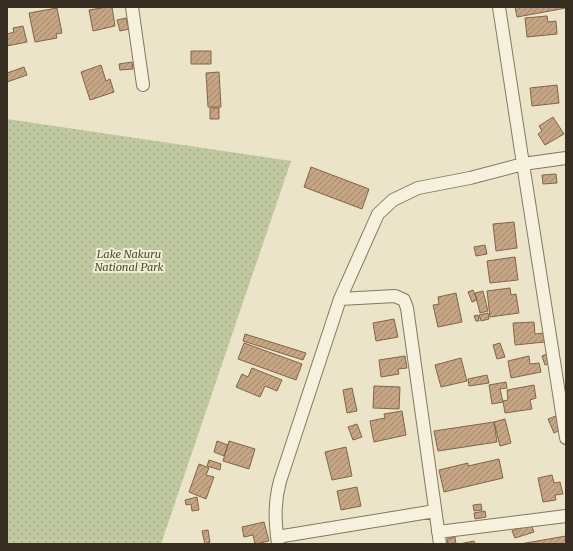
<svg xmlns="http://www.w3.org/2000/svg" width="573" height="551" font-family="Merriweather,serif">
<style>
.park{fill:url(#park-dots)}
.building{fill:url(#building-hatch);stroke:#826548}
.lines{fill:none;stroke-linecap:round;stroke-linejoin:round}
.street-casing{stroke:#85775f;stroke-width:14}
.street{stroke:#f6f1dc;stroke-width:12}
.labels{text-anchor:middle;dominant-baseline:central;stroke-width:4;stroke-linejoin:round;paint-order:stroke}
.park-label{font-size:11px;font-style:italic;fill:#44522a;stroke:#f3eed8}
</style>
<defs>
<pattern id="park-dots" width="8" height="8" patternUnits="userSpaceOnUse"><rect width="8" height="8" fill="#bfc89e"/><path d="M2 2h.1M6 6h.1" fill="none" stroke="#a5ac88" stroke-width="1.8" stroke-linecap="round"/></pattern>
<pattern id="building-hatch" width="6" height="6" patternUnits="userSpaceOnUse"><rect width="6" height="6" fill="#c5a583"/><path d="M-1 1l2-2M0 6l6-6M5 7l2-2" fill="none" stroke="#a1876b"/></pattern>
</defs>
<rect width="100%" height="100%" fill="#ebe4c9"/>
<!-- park -->
<path class="park" d="M7,119L291,161L161,544H7Z"/>
<!-- building -->
<path class="building" d="M107,7H112L115,26L93,31L89,10Z
M515,7H566V8L517,17Z
M57,8L62,33L56,34L57,38L35,42L29,13Z
M547,16L548,22L556,21L557,34L527,37L525,18Z
M126,18L129,29L120,31L117,20Z
M23,26L27,42L7,46V34L14,32L13,28Z
M191,51H211V64H191Z
M132,62L133,69L120,70L119,64Z
M101,65L106,81L110,79L114,92L90,100L81,72Z
M24,67L27,75L7,82V73Z
M219,72L221,107H208L206,73Z
M557,85L559,103L532,106L530,88Z
M210,108H219V119H210Z
M553,117L564,134L545,145L538,134L542,131L539,126Z
M311,167L369,189L362,209L304,187Z
M556,174L557,183L543,184L542,175Z
M514,222L517,248L496,251L493,224Z
M485,245L487,254L476,256L474,247Z
M515,257L518,280L490,283L487,261Z
M510,288L511,295L516,294L519,313L490,317L487,291Z
M473,290L477,300L472,302L468,292Z
M483,291L488,311L480,313L475,293Z
M456,293L462,322L438,327L433,305L439,304L438,297Z
M488,313L489,319L481,321L479,315Z
M478,315L479,321H476L474,316Z
M394,319L398,337L376,341L373,323Z
M534,322L535,334L544,333L545,342L515,345L513,323Z
M245,334L306,353L303,360L243,341Z
M244,343L302,364L296,380L238,359Z
M500,343L505,357L497,359L493,345Z
M547,354L550,363L545,365L542,356Z
M405,356L407,368L398,369L399,374L381,377L379,360Z
M529,356L530,364L539,363L541,372L511,378L508,361Z
M461,358L467,381L441,387L435,365Z
M252,368L282,380L277,391L265,386L260,397L236,387L242,374L248,377Z
M487,375L489,383L469,386L468,379Z
M506,382L507,388L500,389L503,402L492,404L489,385Z
M534,385L536,398L530,400L532,409L505,413L503,401L508,400L507,390Z
M374,386L400,387L399,409L373,408Z
M352,388L357,411L347,413L343,390Z
M402,411L406,435L374,442L370,421L385,418L384,414Z
M556,416L562,429L554,433L548,419Z
M505,419L511,443L500,446L494,422Z
M494,422L497,442L438,451L434,431Z
M357,424L362,437L353,440L348,427Z
M217,441L228,445L224,456L214,452Z
M229,441L255,449L249,469L223,461Z
M346,447L352,476L332,480L325,452Z
M499,459L503,478L444,492L439,470L468,463V466Z
M209,460L221,464L220,470L207,466Z
M199,464L209,468L206,475L214,477L206,499L189,492Z
M552,475L554,483L560,482L563,494L555,495L556,500L543,502L538,478Z
M357,487L361,506L341,510L337,491Z
M197,497L199,510L192,511L191,504L186,505L185,500Z
M481,504L482,510L474,511L473,505Z
M485,511L486,517L475,519L474,513Z
M264,522L269,541L255,544L253,535L244,537L242,527Z
M531,524L534,532L515,538L512,531Z
M208,530L210,542L205,544L202,531Z
M566,536V544H520Z
M455,537L456,544H448L447,539Z
M474,541L475,544H459Z"/>
<g class="lines">
<!-- street casing -->
<g class="street-casing">
<path id="street" d="M132,7L143,85
M566,158L523,164L566,438
M340,299L395,296L404,300L407,308L440,544
M438,532L566,516
M277,537L435,511
M278,544C275,522 274,503 280,481L340,299L378,214L393,200L418,188L470,178L523,164L499,7"/>
</g>
<!-- street -->
<use href="#street" class="street"/>
</g>
<g class="labels">
<!-- park labels -->
<g class="park-label">
<text x="129" y="254">Lake Nakuru<tspan x="129" dy="13">National Park</tspan></text>
</g>
</g>
<!-- border -->
<rect width="573" height="551" fill="none" stroke="#372e21" stroke-width="16"/>
</svg>
